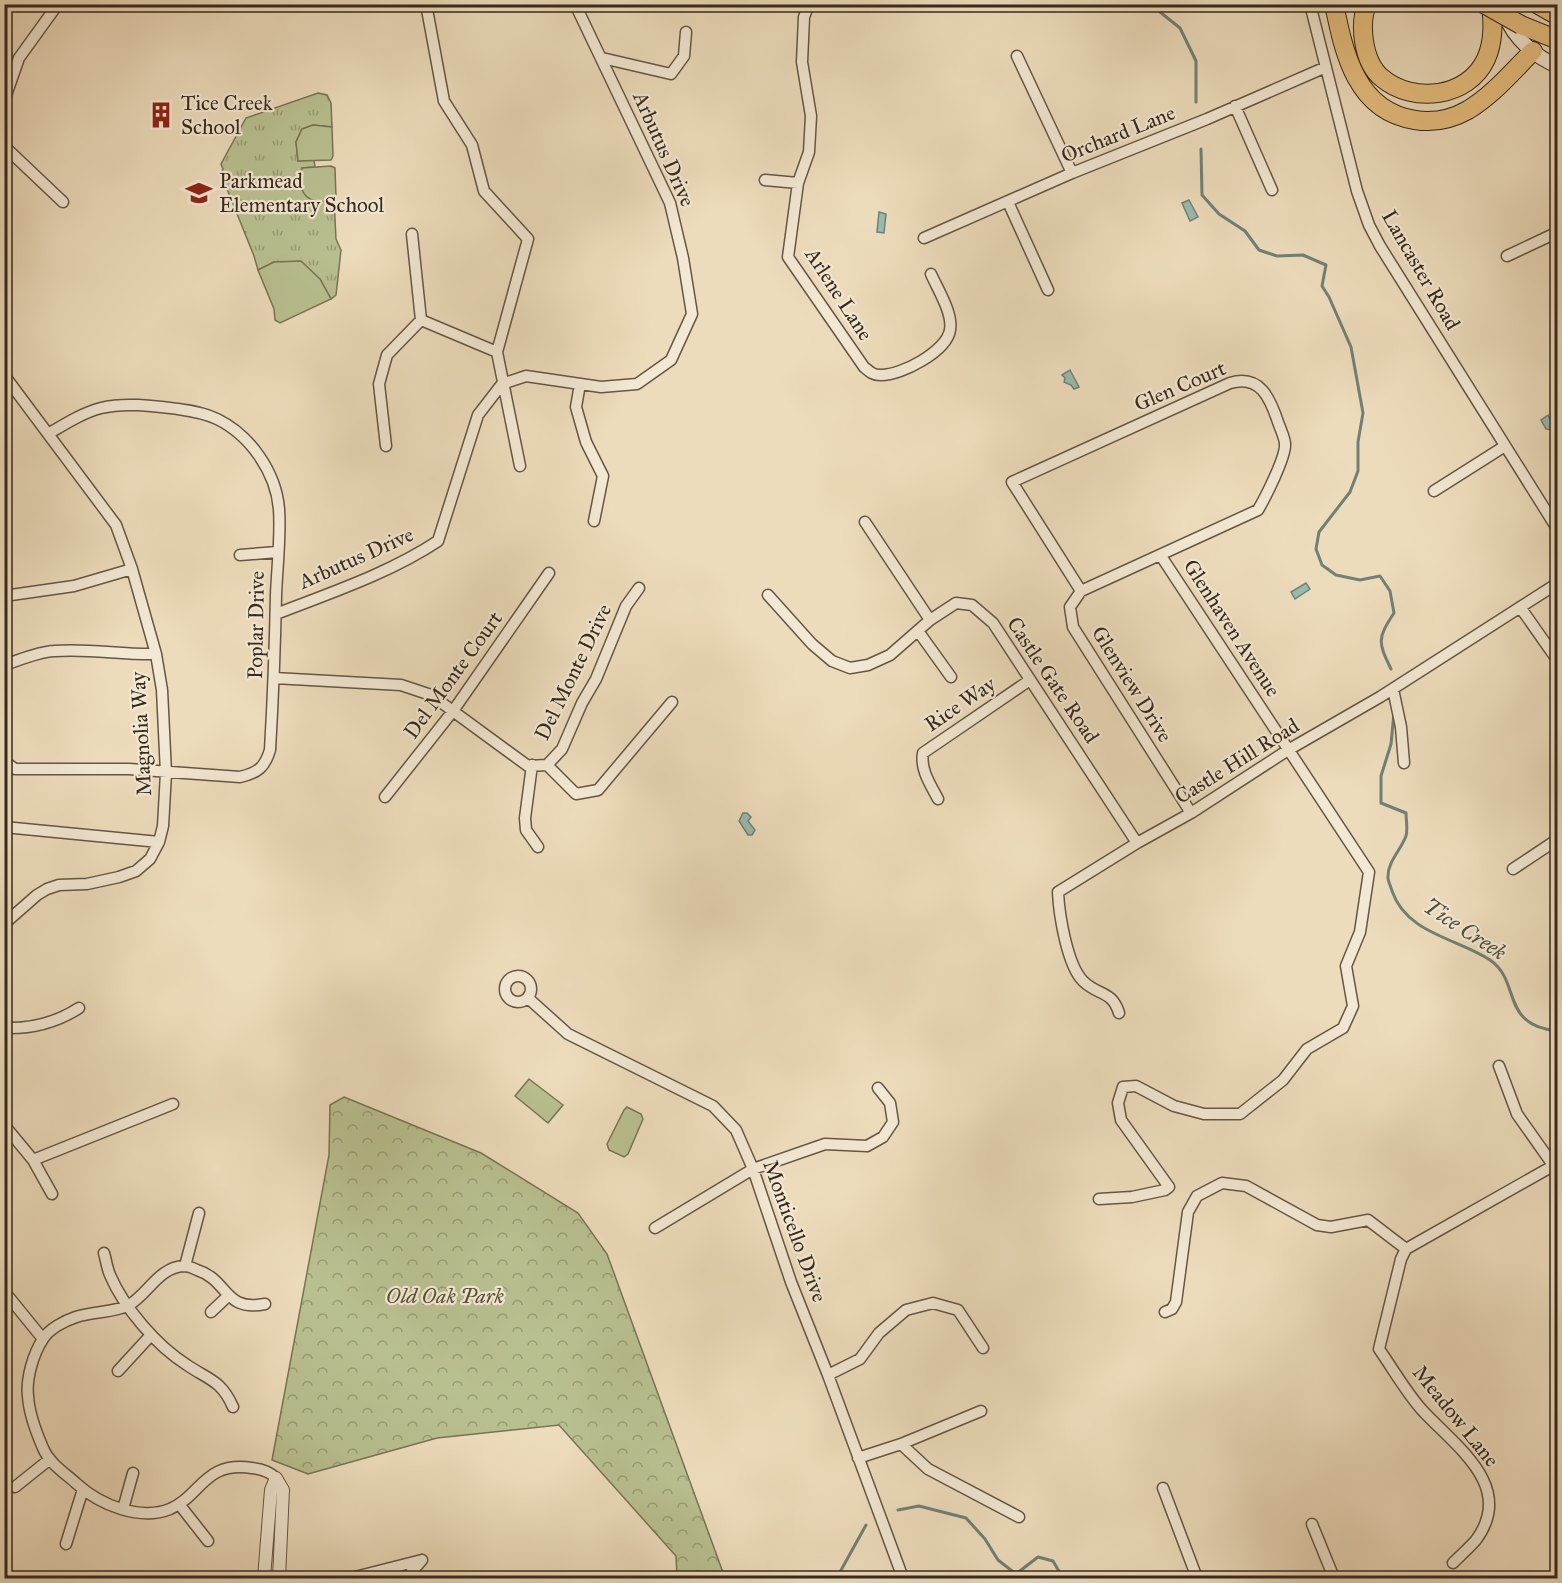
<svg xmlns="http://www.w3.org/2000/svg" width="1562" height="1583" font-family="'IM FELL Great Primer',serif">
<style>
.grass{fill:url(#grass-tufts);stroke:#787456;stroke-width:1.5}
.forest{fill:url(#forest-crowns);stroke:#787456;stroke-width:1.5}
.garden{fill:#b9c090;stroke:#787456;stroke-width:1.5}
.water{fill:#99bbb2;stroke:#718176;stroke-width:1.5}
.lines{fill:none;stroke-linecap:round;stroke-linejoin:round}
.stream{stroke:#718176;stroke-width:3}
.minor-casing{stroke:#645645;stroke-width:13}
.tertiary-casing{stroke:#645645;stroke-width:14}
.secondary-casing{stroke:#36291d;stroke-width:16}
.motorway-casing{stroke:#36291d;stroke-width:20}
.minor{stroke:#f3e8d3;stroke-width:10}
.tertiary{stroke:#f3e8d3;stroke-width:12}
.secondary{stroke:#f3e8d3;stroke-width:14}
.motorway{stroke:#e6be7e;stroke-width:18}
.motorway-bridge-casing{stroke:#36291d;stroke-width:20;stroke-linecap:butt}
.motorway-bridge{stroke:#e6be7e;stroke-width:18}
.labels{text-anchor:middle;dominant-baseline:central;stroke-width:4.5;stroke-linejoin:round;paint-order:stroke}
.poi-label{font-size:21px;fill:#36291d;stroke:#f3e8d3;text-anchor:start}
.street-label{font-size:21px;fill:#36291d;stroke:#f3e8d3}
.park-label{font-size:21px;font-style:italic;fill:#574f3a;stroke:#f3e8d3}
.water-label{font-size:22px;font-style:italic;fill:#4f4e42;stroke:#f3e8d3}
</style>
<defs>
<pattern id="grass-tufts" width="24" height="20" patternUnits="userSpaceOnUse" patternTransform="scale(1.5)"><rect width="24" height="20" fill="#b9c090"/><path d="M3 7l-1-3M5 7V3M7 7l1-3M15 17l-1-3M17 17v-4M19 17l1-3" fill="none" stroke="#979c75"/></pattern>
<pattern id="forest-crowns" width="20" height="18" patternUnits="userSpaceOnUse" patternTransform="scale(1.5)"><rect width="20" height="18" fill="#b9c090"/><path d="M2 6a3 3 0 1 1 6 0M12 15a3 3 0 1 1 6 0" fill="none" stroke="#979c75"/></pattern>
</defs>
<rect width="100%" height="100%" fill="#eddcbc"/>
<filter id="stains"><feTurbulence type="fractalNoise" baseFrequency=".00333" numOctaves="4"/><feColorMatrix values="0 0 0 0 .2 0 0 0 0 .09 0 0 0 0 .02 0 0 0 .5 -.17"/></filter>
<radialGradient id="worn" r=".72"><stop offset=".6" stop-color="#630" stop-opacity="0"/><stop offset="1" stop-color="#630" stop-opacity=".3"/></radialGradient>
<!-- grass -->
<path class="grass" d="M318,93L327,95L331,103L332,127L313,125L302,129L296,142L298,161L314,160L315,167L302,168L318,202L334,199L336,239L341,250L336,295L331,299L320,279L274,262L258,270L254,256L221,174L223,169L221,164L246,118Z"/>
<!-- forest -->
<path class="forest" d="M344,1097L481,1153L578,1213L607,1254L725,1578H677L676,1556L559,1425L437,1438L308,1474L272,1460L329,1155L330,1105Z"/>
<!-- garden -->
<path class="garden" d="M313,125L332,127L333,156L331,160L298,161L296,142L302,129Z
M331,166L335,168L336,198C330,200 322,203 316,201C300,198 298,181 302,168Z
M301,261L320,279L331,299L280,323L275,320L274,309L258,270L274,262Z
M529,1079L563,1105L548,1123L515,1096Z
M627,1107L641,1114L643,1119L628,1154L624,1157L609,1150L607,1144L624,1110Z"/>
<!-- water -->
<path class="water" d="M1189,200L1198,217L1190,221L1182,203Z
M879,212L886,214L884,233L877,232Z
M1070,370L1079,387L1074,389L1071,385L1064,382L1065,378L1062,375Z
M1548,415L1551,421L1557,423L1555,430L1546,429L1541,420Z
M1306,583L1310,589L1295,599L1291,592Z
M743,813H747L751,817L748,821L755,830L752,835H748L739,821Z"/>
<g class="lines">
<!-- stream -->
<path class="stream" d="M1150,4L1180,28L1196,61V102
M1201,149L1202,195L1219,214L1245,231L1259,250L1277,256L1303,255L1326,265L1322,286L1329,297L1351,347L1363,413L1358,442V471L1350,492L1319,532L1316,549L1322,565L1336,575L1360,580L1380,576L1390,591L1394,613C1377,639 1378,642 1391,669
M1394,713L1391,744L1381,776V803L1406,813C1406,820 1408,830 1406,836C1401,850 1387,862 1388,878C1388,881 1391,887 1392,891C1407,934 1457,938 1490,960C1522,982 1499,1025 1558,1031
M898,1510L919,1506L966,1518L985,1539L998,1560L1016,1574L1038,1557L1053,1561L1063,1578
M826,1578L840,1572L866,1525"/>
<!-- minor casing -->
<g class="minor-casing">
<path id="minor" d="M426,4L444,101L472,145L484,191L528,239L497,352L520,466
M809,4L804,17L802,62L811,116L809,152L798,183L788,257L864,367C870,372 873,375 880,375C901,376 947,351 950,330C953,313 938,290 931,274
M1310,4L1357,191L1369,225L1380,246L1558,530
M1017,56L1072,173
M602,58L671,74L684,56L686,32
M4,101L19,58L58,4
M1235,106L1272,190
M4,146L63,202
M765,180L798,183
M1008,202L1048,290
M412,234L421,320
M924,238L1072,173L1207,119L1326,67
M1507,256L1558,232
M421,320L497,352
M4,375L116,525L132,569L156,654L162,690L166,773L163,826L159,842L150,859L136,871L119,877L87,884L59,885L47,889L37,895L4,924
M580,384L576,407L586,442L603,476L594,521
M386,446L379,384L387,355L421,320
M1434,491L1505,446
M865,522L930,620
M240,555L277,552
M1081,591L1258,510C1265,498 1286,457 1285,444C1285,438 1280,428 1278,422C1270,398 1260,374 1230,383L1012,482L1081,591L1070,607L1073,627L1191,813
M768,595L812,644L832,661L850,668L868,665L890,655L930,620L956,603L972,605L993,623L1137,843
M4,596L74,586L132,569
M1520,607L1558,661
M276,614C330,593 390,573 438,541L478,415L502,384L526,376L601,387L637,384L671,360L692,314L683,258L670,203L575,4
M918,631L951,677
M4,665C20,660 37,652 54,651C88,648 122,655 156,654
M274,678L401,685L431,695L528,766L547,765L562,749L582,703L596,679L626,606L639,588
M1393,689L1401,727L1404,763
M4,761L15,769H129L240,777C258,773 265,767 270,750C273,698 275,647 276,595C277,568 281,537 279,509C276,472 250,435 217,419C205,413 192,411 178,409C154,406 125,402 101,408C82,413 65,424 48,434
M532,765L525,818L526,830L538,847
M547,765L576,794L598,790L672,702
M385,797L453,711L549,573
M938,799C930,784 920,769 923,753L1030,680
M4,827L159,842
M1513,869L1558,839
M505 989a13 13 0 1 1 26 0a13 13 0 1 1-26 0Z
M528,998L568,1034L713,1106L736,1130L753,1169L791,1282L828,1375L903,1578
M1119,1013C1112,990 1098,996 1083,981C1067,965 1059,914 1058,892L1137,843L1191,813L1288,750L1380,697L1558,583
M4,1028C32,1029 56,1023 79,1008
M1499,1066L1517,1114L1553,1165
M4,1125L33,1160L52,1194
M33,1160L173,1104
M1099,1199L1132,1197L1165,1190L1169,1187L1121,1120L1118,1103L1123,1087L1136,1086L1174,1106L1204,1114H1240L1283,1080L1307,1049L1343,1028L1353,1006L1346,966L1360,932L1369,872L1161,556
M655,1228L753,1169L825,1144L867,1146L883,1137L893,1122L890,1103L878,1088
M104,1253C106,1260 107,1268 110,1275C124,1308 157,1346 187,1365C209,1380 221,1380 233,1407
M185,1266L199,1213
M8,1296L43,1339
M265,1304C223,1312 229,1280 197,1270C193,1268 188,1266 184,1266C159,1267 148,1294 129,1305C114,1313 93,1311 76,1317C64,1321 49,1329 43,1339C33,1354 26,1379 28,1396C29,1414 36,1432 43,1448C49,1463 66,1474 77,1484C100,1505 140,1521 170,1509C202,1495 204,1461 252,1468C261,1469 270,1472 276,1478
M211,1312L228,1296
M1165,1312L1172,1309L1176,1302L1188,1212L1197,1196L1222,1183L1246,1186L1317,1225L1331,1227L1368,1220L1406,1249
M118,1371L151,1335
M828,1375L860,1359L879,1333L906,1310L933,1303L958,1310L983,1348
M901,1444L981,1411
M858,1458L901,1444L928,1469L1019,1517
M15,1487L50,1459
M1163,1488L1197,1578
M179,1504L208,1541
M123,1509L133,1473
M1312,1524L1334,1578
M66,1544L83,1489
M1453,1563C1460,1556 1469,1548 1476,1540C1516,1486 1455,1446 1422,1410C1406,1392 1393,1369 1379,1349L1401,1259L1406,1249L1558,1163
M351,1578L422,1560
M398,1578L409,1575L422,1560"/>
</g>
<!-- tertiary casing -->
<g class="tertiary-casing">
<path id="tertiary" d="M276,1478L283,1490L279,1578
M264,1578L271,1490L276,1478"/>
</g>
<!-- secondary casing -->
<g class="secondary-casing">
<path id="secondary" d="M1505,15C1514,38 1535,57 1558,66"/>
</g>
<!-- motorway casing -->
<g class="motorway-casing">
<path id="motorway" d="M1334,4C1344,53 1356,111 1415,120C1433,123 1452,119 1468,110C1493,95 1512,72 1533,51
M1367,4C1362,17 1362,28 1364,41C1366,54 1371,69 1382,78C1413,104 1468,98 1486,59C1494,41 1493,23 1491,4
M1537,4L1558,16
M1521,25L1558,40"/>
</g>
<!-- minor -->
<use href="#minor" class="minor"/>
<!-- tertiary -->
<use href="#tertiary" class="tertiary"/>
<!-- secondary -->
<use href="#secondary" class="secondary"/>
<!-- motorway -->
<use href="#motorway" class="motorway"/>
<!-- motorway-bridge casing -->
<g class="motorway-bridge-casing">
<path id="motorway-bridge" d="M1484,4L1521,25"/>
</g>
<!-- motorway-bridge -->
<use href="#motorway-bridge" class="motorway-bridge"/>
</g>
<!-- icons -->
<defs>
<g id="building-bare" transform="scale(2.07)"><path d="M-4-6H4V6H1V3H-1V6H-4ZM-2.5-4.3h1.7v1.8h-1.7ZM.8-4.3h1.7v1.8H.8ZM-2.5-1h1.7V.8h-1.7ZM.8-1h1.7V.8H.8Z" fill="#8f2418" stroke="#f3e8d3" stroke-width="2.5" paint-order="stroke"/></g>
<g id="school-bare" transform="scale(2.07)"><path d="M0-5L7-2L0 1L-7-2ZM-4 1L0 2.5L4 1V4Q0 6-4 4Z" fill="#8f2418" stroke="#f3e8d3" stroke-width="2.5" paint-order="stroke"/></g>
</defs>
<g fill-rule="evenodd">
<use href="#building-bare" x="161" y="115"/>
<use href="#school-bare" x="199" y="193"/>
</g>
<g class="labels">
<!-- poi labels -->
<g class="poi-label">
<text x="181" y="103">Tice Creek<tspan x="181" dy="24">School</tspan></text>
<text x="219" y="181">Parkmead<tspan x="219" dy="24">Elementary School</tspan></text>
</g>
<!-- street labels -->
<g class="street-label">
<text transform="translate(1118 134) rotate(-22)">Orchard Lane</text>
<text transform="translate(664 149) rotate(66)">Arbutus Drive</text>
<text transform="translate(1421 270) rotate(60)">Lancaster Road</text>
<text transform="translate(839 294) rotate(57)">Arlene Lane</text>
<text transform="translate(1180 386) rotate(-23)">Glen Court</text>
<text transform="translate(356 558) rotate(-24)">Arbutus Drive</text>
<text transform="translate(256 625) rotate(-89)">Poplar Drive</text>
<text transform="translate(1232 628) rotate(57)">Glenhaven Avenue</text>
<text transform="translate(573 672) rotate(-64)">Del Monte Drive</text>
<text transform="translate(453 675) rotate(-54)">Del Monte Court</text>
<text transform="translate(1053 680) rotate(56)">Castle Gate Road</text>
<text transform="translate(1132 684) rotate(58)">Glenview Drive</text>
<text transform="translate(960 704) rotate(-34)">Rice Way</text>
<text transform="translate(141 734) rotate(-93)">Magnolia Way</text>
<text transform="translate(1237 761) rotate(-32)">Castle Hill Road</text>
<text transform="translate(795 1231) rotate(70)">Monticello Drive</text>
<text transform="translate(1456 1416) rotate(51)">Meadow Lane</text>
</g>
<!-- park labels -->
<g class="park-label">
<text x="445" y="1296">Old Oak Park</text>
</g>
<!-- water labels -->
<g class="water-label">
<text transform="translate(1465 929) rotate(33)">Tice Creek</text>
</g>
</g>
<!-- margin -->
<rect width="1562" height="1583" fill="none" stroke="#eddcbc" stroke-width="24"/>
<rect x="6" y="6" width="1550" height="1571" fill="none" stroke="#36291d" stroke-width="3"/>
<rect x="12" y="12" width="1538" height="1559" fill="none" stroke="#36291d" stroke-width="1.5"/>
<rect width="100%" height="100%" filter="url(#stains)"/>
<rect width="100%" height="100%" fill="url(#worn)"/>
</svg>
